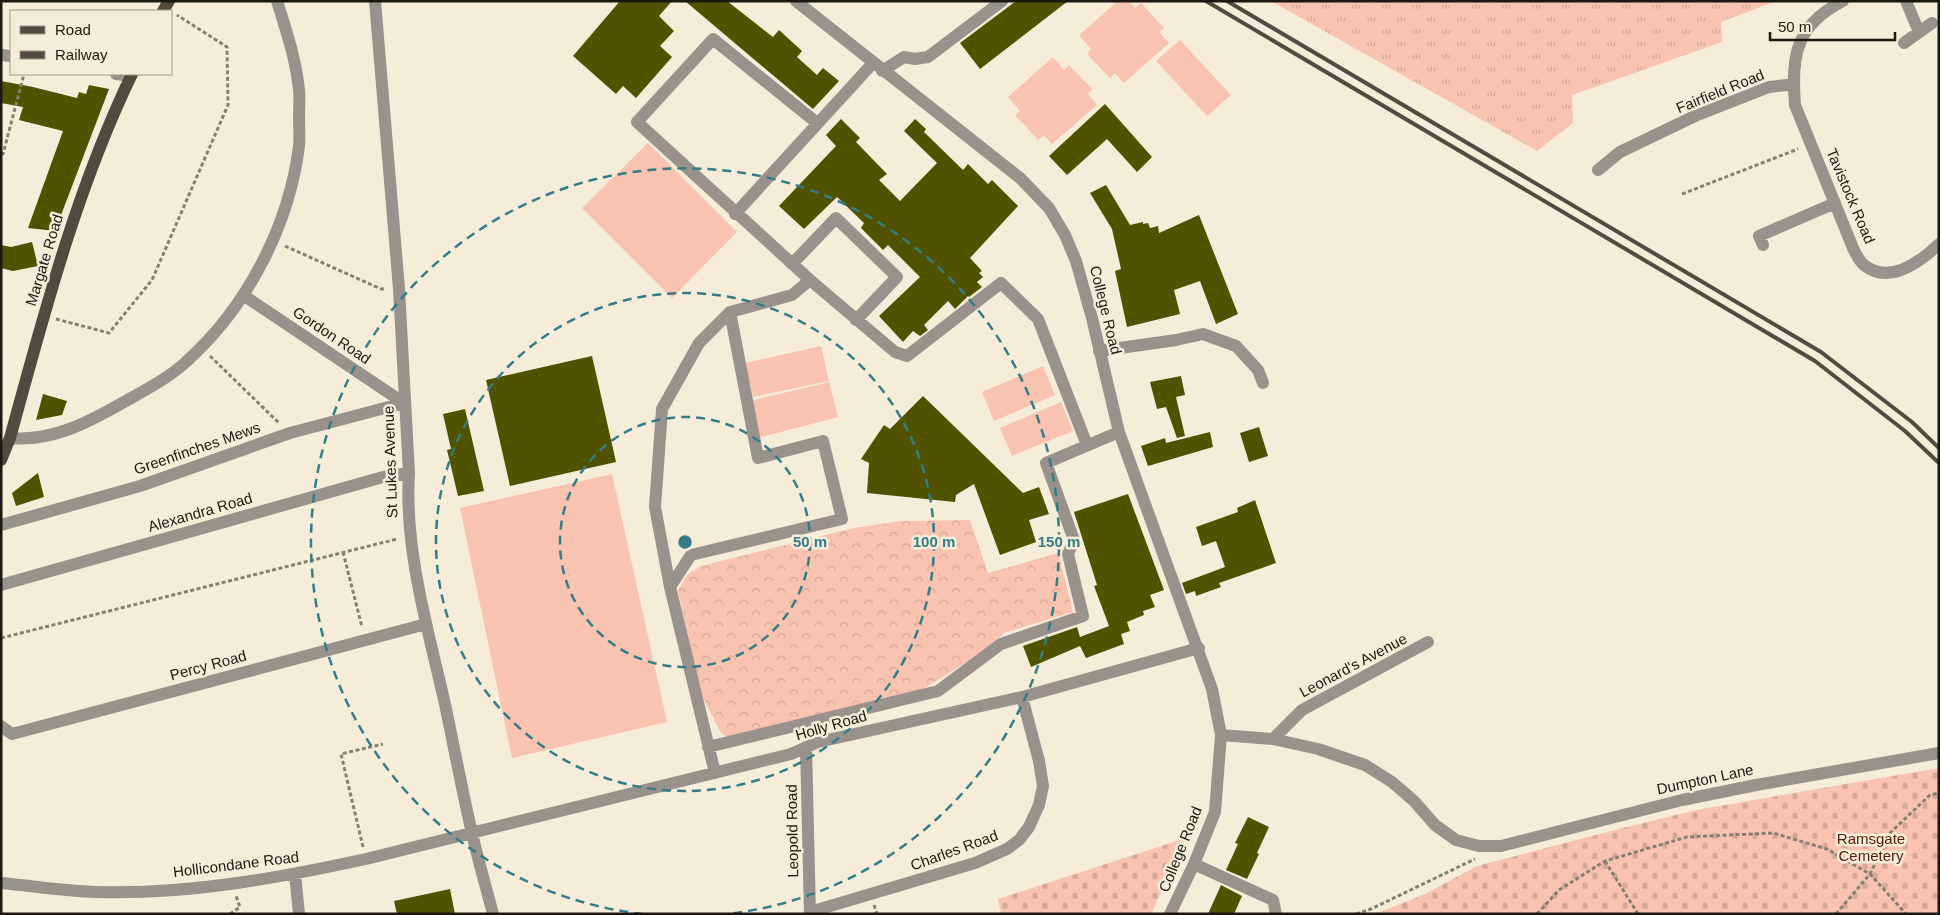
<svg xmlns="http://www.w3.org/2000/svg" width="1940" height="915" font-family="Helvetica,sans-serif">
<style>
.grass{fill:url(#grass-tufts)}
.forest{fill:url(#forest-crowns)}
.cemetery{fill:url(#cemetery-stones)}
.garden{fill:#f8c3b1}
.building{fill:#505200}
.lines{fill:none;stroke-linecap:round;stroke-linejoin:round}
.path{stroke:#858073;stroke-width:3;stroke-dasharray:4 2.5;stroke-linecap:butt}
.minor{stroke:#99928c;stroke-width:12}
.major{stroke:#54493f;stroke-width:12}
.rail{stroke:#504c43;stroke-width:4}
.ring{fill:none;stroke:#357c86;stroke-width:2.5;stroke-dasharray:9 6}
.labels{text-anchor:middle;dominant-baseline:central;stroke-width:5;stroke-linejoin:round;paint-order:stroke}
.street-label{font-size:15px;fill:#1b1812;stroke:#f5edda}
.park-label{font-size:15px;fill:#531b07;stroke:#f5edda}
.centre{fill:#357c86;stroke:#f5edda;stroke-width:2.5}
.ring-label{font-size:15px;text-anchor:middle;font-weight:bold;fill:#357c86;stroke:#f5edda;stroke-width:5;stroke-linejoin:round;paint-order:stroke}
</style>
<defs>
<pattern id="grass-tufts" width="24" height="20" patternUnits="userSpaceOnUse" patternTransform="scale(1.25)"><rect width="24" height="20" fill="#f8c3b1"/><path d="M3 7l-1-3M5 7V3M7 7l1-3M15 17l-1-3M17 17v-4M19 17l1-3" fill="none" stroke="#d4a797"/></pattern>
<pattern id="forest-crowns" width="20" height="18" patternUnits="userSpaceOnUse" patternTransform="scale(1.25)"><rect width="20" height="18" fill="#f8c3b1"/><path d="M2 6a3 3 0 1 1 6 0M12 15a3 3 0 1 1 6 0" fill="none" stroke="#d4a797"/></pattern>
<pattern id="cemetery-stones" width="16" height="16" patternUnits="userSpaceOnUse" patternTransform="scale(1.25)"><rect width="16" height="16" fill="#f8c3b1"/><path d="M2 7V4a2 2 0 0 1 4 0v3zM10 15v-3a2 2 0 0 1 4 0v3z" fill="#d4a797"/></pattern>
</defs>
<rect width="100%" height="100%" fill="#f5edda"/>
<!-- grass -->
<path class="grass" d="M1271,1H1776L1721,22L1722,42L1572,95L1573,123L1537,151Z"/>
<!-- forest -->
<path class="forest" d="M970,520L988,573L1058,553L1073,612L1004,633L988,649L923,689L728,737L721,733L701,694L678,591L687,575L701,566L854,528L901,521Z"/>
<!-- cemetery -->
<path class="cemetery" d="M1939,768V914H1375L1425,894L1477,866L1599,834L1696,810Z
M1186,838L1151,914H1001L998,899Z"/>
<!-- garden -->
<path class="garden" d="M1118,1H1129L1135,8L1141,3L1164,28L1159,32L1169,43L1124,83L1115,73L1110,78L1087,54L1091,49L1079,35Z
M1180,40L1231,95L1207,116L1156,61Z
M1053,57L1064,70L1069,65L1092,89L1088,94L1097,105L1052,144L1044,135L1038,140L1015,115L1020,111L1008,97Z
M648,143L737,232L672,298L582,208Z
M821,346L829,381L753,397L745,363Z
M1043,366L1055,395L994,421L982,392Z
M829,382L838,417L758,438L750,401Z
M1061,402L1073,431L1012,456L1000,428Z
M612,474L667,722L512,758L460,508Z"/>
<!-- building -->
<path class="building" d="M620,1H672L659,16L674,31L660,46L672,57L636,98L623,86L616,94L573,56Z
M685,1H727L773,37L779,30L802,51L797,57L817,75L823,68L839,81L813,109Z
M1016,1H1068L980,69L960,43Z
M1,81L33,87L77,98L79,92L86,94L89,85L109,89L55,231L28,228L63,131L19,120L23,107L1,103Z
M1105,104L1152,157L1137,172L1107,139L1067,175L1049,156Z
M841,119L860,138L856,142L887,174L879,180L900,201L937,163L904,131L915,119L926,129L924,132L963,170L968,164L988,184L992,180L1018,206L970,258L982,271L979,273L983,277L977,282L982,287L969,297L968,296L955,309L948,301L924,325L928,330L920,336L913,331L903,342L879,316L920,277L888,245L883,250L861,228L864,223L837,197L804,229L779,206L836,146L826,135Z
M1106,185L1130,225L1143,222V224L1148,223L1150,228L1158,226L1159,233L1199,215L1238,314L1216,324L1200,281L1174,290L1180,314L1127,327L1115,271L1121,269L1112,229L1090,193Z
M32,242L38,266L13,271L1,268V245L11,247Z
M592,356L616,462L510,486L486,380Z
M1181,376L1185,395L1176,397L1185,436L1177,438L1166,407L1157,409L1150,382Z
M43,394L67,401L62,415L36,420Z
M923,396L1023,493L1039,487L1049,514L1029,520L1036,542L1000,555L974,484L956,495L955,502L867,493L869,463L861,459L884,425L890,429Z
M465,409L484,491L458,496L447,450L451,449L443,414Z
M1259,427L1268,456L1249,462L1240,433Z
M1210,432L1213,447L1148,466L1141,446L1165,438L1166,443Z
M38,473L44,497L16,506L12,493Z
M1128,494L1164,590L1150,595L1155,607L1143,611L1144,615L1127,622L1130,631L1121,634L1124,644L1086,658L1080,646L1031,667L1023,646L1077,627L1080,637L1109,626L1094,586L1097,585L1074,512Z
M1255,500L1276,563L1219,583L1221,587L1196,596L1195,591L1186,594L1182,583L1225,567L1216,541L1202,546L1196,527L1238,512L1237,508Z
M1248,817L1269,827L1257,853L1259,854L1247,879L1226,870L1238,844L1235,843Z
M1221,885L1242,896L1234,914H1208Z
M450,889L455,914H397L394,901Z"/>
<g class="lines">
<!-- path -->
<path class="path" d="M1,154H3L24,74
M1682,194L1798,149
M285,246L381,289H385
M56,319L109,333L152,280L228,105L227,47L177,15
M210,356L279,423
M343,552L362,627
M1,638L397,539
M363,847L341,754L383,744
M1605,861L1638,914
M874,905L877,914
M230,914L240,907L236,896
M1356,914L1371,909L1475,859
M1537,914L1559,890L1605,861L1687,837L1773,833L1827,849L1870,874L1906,914
M1836,914L1870,874L1891,832L1930,795L1939,793"/>
<!-- minor -->
<path class="minor" d="M375,1L399,289L409,473C404,549 428,629 445,704C454,747 462,790 472,833C478,860 486,887 493,914
M796,1L1020,178L1049,208L1065,235L1076,261L1092,318L1119,432L1212,689L1221,735L1215,812L1194,864L1170,914
M1843,1C1796,25 1791,55 1795,105L1853,248C1856,254 1859,261 1864,265C1889,285 1920,262 1939,244
M1906,1L1919,32
M1904,43L1932,23
M1,55L11,56
M882,71L904,57L915,59L928,57L1002,1
M116,74L131,76
M817,123L713,39L637,122L810,280L895,352L907,356L1001,283L1038,319L1087,445
M1598,170L1620,152L1695,116L1769,87L1794,84
M735,214L873,63
M1763,245L1759,236L1835,203
M792,264L836,218L897,277L856,320
M243,295L404,403
M1099,351L1176,340L1203,334L1236,346L1258,370L1263,383
M10,438C52,442 89,422 124,402C145,390 169,378 187,361C247,307 289,226 299,146C300,137 299,126 299,116C299,107 300,98 299,90C296,59 286,30 277,1
M1,525L140,486L290,433L404,403
M1,585L383,477L409,473
M670,587L691,555L842,519L823,441L758,458L730,312
M1,726L12,734L426,624
M1221,735L1273,739L1318,749L1365,765L1392,782L1414,801L1435,825L1456,840L1479,846H1501L1682,800L1756,785L1939,753
M1273,739L1302,710L1428,642
M708,747L938,691L1001,644L1083,616L1068,554L1074,540L1046,463L1119,432
M806,747L810,914
M715,773L670,587L655,507L662,409L699,343L730,312L792,295L810,280
M1194,864L1273,900L1276,914
M295,874L299,914
M1,883C33,886 64,891 96,892C187,895 278,878 366,859L791,754L818,742L1022,697L1199,648
M810,912L975,863L1007,849L1019,840L1029,827L1039,805L1043,786L1039,761L1022,697"/>
<!-- major -->
<path class="major" d="M163,11L169,1
M1,460L10,438C44,314 76,190 132,74"/>
<!-- rail -->
<path class="rail" d="M1206,1L1815,361L1905,431L1939,463
M1227,1L1821,352L1912,422L1939,448"/>
</g>
<!-- distance rings -->
<g class="ring">
<circle cx="685" cy="542" r="125"/>
<circle cx="685" cy="542" r="249"/>
<path d="M643 914A374 374 0 1 1 727 914"/>
</g>
<g class="labels">
<!-- street labels -->
<g class="street-label">
<text transform="translate(1720 91) rotate(-22)">Fairfield Road</text>
<text transform="translate(1851 196) rotate(67)">Tavistock Road</text>
<text transform="translate(44 260) rotate(-73)">Margate Road</text>
<text transform="translate(1106 310) rotate(76)">College Road</text>
<text transform="translate(332 335) rotate(34)">Gordon Road</text>
<text transform="translate(197 448) rotate(-19)">Greenfinches Mews</text>
<text transform="translate(390 462) rotate(-92)">St Lukes Avenue</text>
<text transform="translate(200 512) rotate(-16)">Alexandra Road</text>
<text transform="translate(208 665) rotate(-15)">Percy Road</text>
<text transform="translate(1353 665) rotate(-28)">Leonard's Avenue</text>
<text transform="translate(831 725) rotate(-16)">Holly Road</text>
<text transform="translate(1705 779) rotate(-12)">Dumpton Lane</text>
<text transform="translate(792 831) rotate(-91)">Leopold Road</text>
<text transform="translate(1180 849) rotate(-68)">College Road</text>
<text transform="translate(954 850) rotate(-20)">Charles Road</text>
<text transform="translate(236 864) rotate(-7)">Hollicondane Road</text>
</g>
<!-- park labels -->
<g class="park-label">
<text x="1871" y="838">Ramsgate<tspan x="1871" dy="17">Cemetery</tspan></text>
</g>
</g>
<circle cx="685" cy="542" r="8" class="centre"/>
<g class="ring-label">
<text x="810" y="547">50 m</text>
<text x="934" y="547">100 m</text>
<text x="1059" y="547">150 m</text>
</g>
<!-- border -->
<rect width="1940" height="915" fill="none" stroke="#1b1812" stroke-width="5"/>
<!-- legend -->
<rect x="10" y="10" width="162" height="65" fill="#f5edda" stroke="#9e988a"/>
<rect x="20" y="26" width="25" height="8" fill="#54493f" stroke="#9e988a"/>
<text x="55" y="35" font-size="15" fill="#1b1812">Road</text>
<rect x="20" y="51" width="25" height="8" fill="#504c43" stroke="#9e988a"/>
<text x="55" y="60" font-size="15" fill="#1b1812">Railway</text>
<!-- scale -->
<path d="M1770 32v8h125v-8" fill="none" stroke="#1b1812" stroke-width="2.5"/>
<text x="1778" y="32" font-size="15" fill="#1b1812" stroke="#f5edda" stroke-width="4" paint-order="stroke">50 m</text>
</svg>
